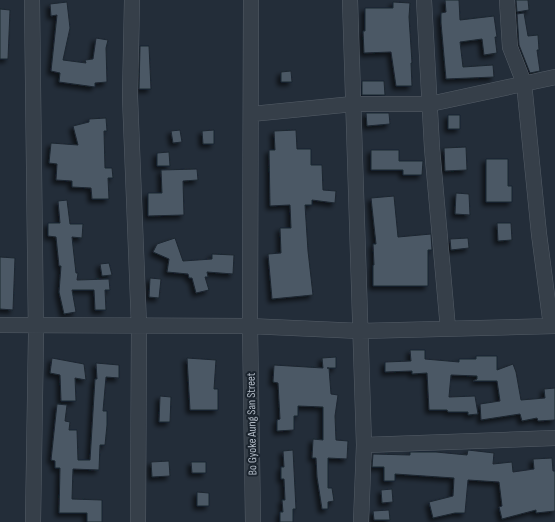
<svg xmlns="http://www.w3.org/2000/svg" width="555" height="522" font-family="'Sofia Sans Condensed',sans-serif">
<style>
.building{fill:#4b5865;stroke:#1d2630;filter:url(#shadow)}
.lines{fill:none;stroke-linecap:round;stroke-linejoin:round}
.minor-casing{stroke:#545d67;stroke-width:16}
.minor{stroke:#363f49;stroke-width:15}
.labels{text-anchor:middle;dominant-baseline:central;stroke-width:4;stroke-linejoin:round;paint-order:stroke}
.street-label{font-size:12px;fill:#b1bac5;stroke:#1b242e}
</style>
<defs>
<filter id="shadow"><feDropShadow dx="-3.5" dy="3.5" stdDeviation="2" flood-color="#0009"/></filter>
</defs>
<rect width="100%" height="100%" fill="#232d39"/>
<!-- building -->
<path class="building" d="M445,0H459L460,20L494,16L497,37H495L497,53L484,55L482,39L460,42L463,67L493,65L494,77L446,79L441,23V13L446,12Z
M516,0H528L529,10L517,12Z
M67,2L70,28L63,60L86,63L85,60L93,59L96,38L108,40L106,48L107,82L95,83V87L59,82L60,73L51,71L57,15L51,16L50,4Z
M393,2L410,3L409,17L412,63H411L412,86H396L391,52L364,53L363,31H365V8H393Z
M0,9L10,10L8,59H0Z
M524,13L528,36L538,35L539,50H537L540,71L530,73L519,45L517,14Z
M140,46H149L151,89H139Z
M291,71L292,82H281V72Z
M362,81H384L385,95H362Z
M366,113H389L390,124L367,126Z
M448,115H460V129H448Z
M106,118L107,131H104L105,168H112L113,178H108L109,199H92L91,188L72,187V181L56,180L57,164L49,163L51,143L78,145L73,126L89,122V119Z
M180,130L182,142L173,143L171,131Z
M214,130V144H203L202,131Z
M296,130L297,149H311V165H322L323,190L336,191L335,203L312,200V205H305L308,251L313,295L272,299L268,254L281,253L280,228H291L290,205L270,206L269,150H275L274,131Z
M466,147L467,170L445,171L444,148Z
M371,150H399V161H423L422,175H403V170H371Z
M169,152L170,166H157V153Z
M486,159H508V186H512V202H486Z
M197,169L198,180L183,181L184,215L148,216V193H162L161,170Z
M456,193L469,194L470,215L455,214Z
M394,196L398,237L431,234L432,250H428V286H373V265H374L373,244H376L371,198Z
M67,200L70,224H83L82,238L72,237L76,273H78L77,280L109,279L110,290H105L106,310H95L94,290H72L76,312L64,314L59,292L61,266H59L56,237L48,236V223H60L58,201Z
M497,223H511L512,240L498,241Z
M175,238L183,261L212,259V254L234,255L233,274L207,272L208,277H205L209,290L196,293L192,278H189L188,274L167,272L169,259L153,252L157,244Z
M468,238L469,248L451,250L450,239Z
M0,257L15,258L13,310L0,309Z
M109,263L112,275L102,276L100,264Z
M150,278L161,279L159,298L149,297Z
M410,350H425V359L459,362V359H476V356H497V370L513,364L516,372L521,400L545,398L544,389L555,388V420L538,421L537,418L522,421L520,414L481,420L480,404L500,401L497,381H473L477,379V376L451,375L449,397L475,396L478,414L468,415V412H448L447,410H429L427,373L412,374V371L385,372V362L411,361Z
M336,357V368H327H329L331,394L338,395L335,416L336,440L348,441L347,459L328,458V488H332L334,501L328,502V509H322L317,477L316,458H312L313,439L323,440V407L298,406V416H294V430L277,431V420L280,419L278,383L273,382L274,365L323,368L322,358Z
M52,358L84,364L86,380L75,378L76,401H61L60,375L50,373Z
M187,358L216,360L214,389H218V410H190Z
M96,363L119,365V378L106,377L103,411H107V425L105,445H100L99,470L73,469L72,499L102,500V522H87V513H59L60,468H55V461L51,460L57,404L67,405L65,421L70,422L69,430H77L78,460H90L95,379H97Z
M160,396L171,397L170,422H159Z
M293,450L296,509H293V522H280V512H283L282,500H285L284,479H281V467H284L283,451Z
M468,450L494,453L493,464L512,462L513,472L534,469L533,459L552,458L553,471H555V511L536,513V510L502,519L499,507L502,506L499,482L468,480L465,513H455L433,518L429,502L453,496L454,478L395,474V481H384V467H372L373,454L410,455V452H436L467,455Z
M169,461L170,476L152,477L151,462Z
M191,462H206V473H192Z
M392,489L393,502L382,503L381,490Z
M197,492L209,493V506H197Z
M389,510L390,520H374L373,511Z"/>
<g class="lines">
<!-- minor casing -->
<g class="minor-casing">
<path id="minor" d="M32,0L36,335L33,522
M132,0L130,97L139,326L138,522
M251,0L250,326L253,522
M350,0L364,445L361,522
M424,0L432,148L448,329
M507,0L510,47L524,83L539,234L551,326
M251,114L353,104H430L555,77
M0,325L250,326L360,331L555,326
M364,445L555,438"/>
</g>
<!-- minor -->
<use href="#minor" class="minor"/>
</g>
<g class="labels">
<!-- street labels -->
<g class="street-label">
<text transform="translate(252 424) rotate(-91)">Bo Gyoke Aung San Street</text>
</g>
</g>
</svg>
